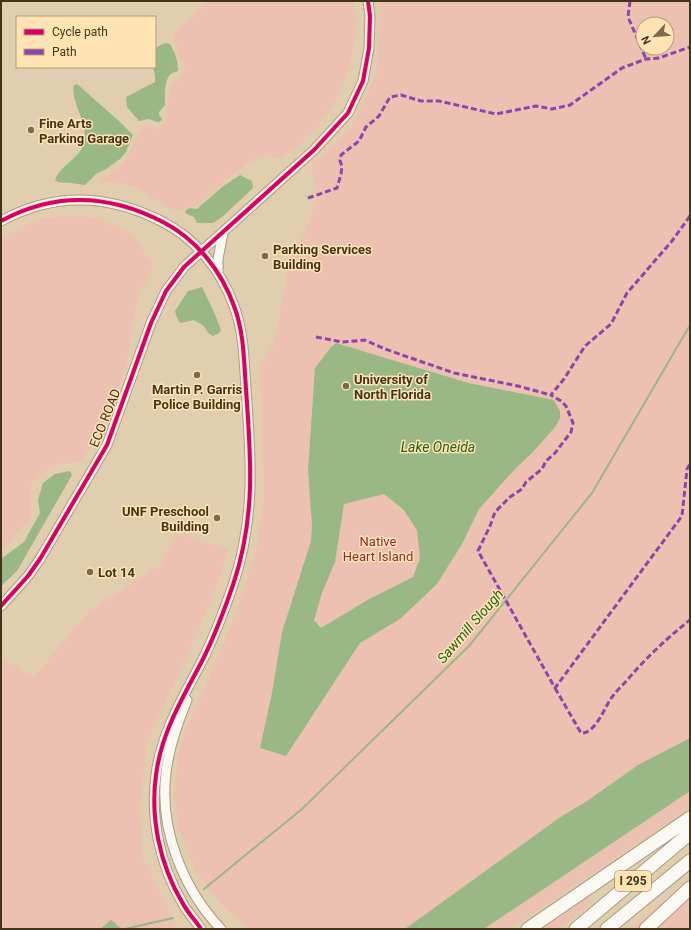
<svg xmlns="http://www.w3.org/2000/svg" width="691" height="930" font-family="Roboto,sans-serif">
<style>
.green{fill:#ecc1b2;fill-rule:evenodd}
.water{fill:#9ab885;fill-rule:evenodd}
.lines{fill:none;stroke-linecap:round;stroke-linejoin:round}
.stream{stroke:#9ab885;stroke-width:2}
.minor-casing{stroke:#aa9b81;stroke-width:11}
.highway-casing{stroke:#aa9b81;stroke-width:15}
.minor{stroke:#faf8f3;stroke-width:9}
.highway{stroke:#faf8f3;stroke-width:13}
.quiet{stroke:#8e44ad;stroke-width:3;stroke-dasharray:6 3;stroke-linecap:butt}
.cycleway-casing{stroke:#ffe3b3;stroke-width:6}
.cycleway{stroke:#d6006c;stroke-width:4}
.poi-dot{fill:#7a6b4f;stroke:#ffe3b3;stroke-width:1.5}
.labels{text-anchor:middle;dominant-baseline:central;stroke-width:3;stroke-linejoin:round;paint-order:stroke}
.shield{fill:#ffe3b3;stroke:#7b6949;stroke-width:1}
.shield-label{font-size:12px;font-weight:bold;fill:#43351c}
.poi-label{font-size:13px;font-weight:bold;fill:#43351c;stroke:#ffe3b3;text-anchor:start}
.street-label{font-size:13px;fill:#43351c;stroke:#ffe3b3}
.park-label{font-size:13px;fill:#8d2d33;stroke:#ffe3b3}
.water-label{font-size:14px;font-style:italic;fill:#226414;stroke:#ffe3b3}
</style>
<rect width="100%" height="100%" fill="#e1ceae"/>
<!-- green -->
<path class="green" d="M209,1H353L357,22L355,44L349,67L340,93L319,125L295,149L278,159C275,158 270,155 266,156C246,158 213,193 197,206H190L180,211L168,208L136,187L118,183L99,181L120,166L130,154L134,140L146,123L156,129L166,122L168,114L167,105L170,90L185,69L172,35Z
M379,1H690V738L638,765L587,801L559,818L405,929H249L219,902L195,870L178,827L173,792L181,739L205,688L235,615L257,546L264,495L260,368L275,341L290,256L306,230L318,198L311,164L325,154L351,128L376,74L381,16ZM643,24H667V48H643ZM336,343L372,354L469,383L554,400L556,426L534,451L515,469L479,509L462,544L437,584L400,619L360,643L286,756L260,748L272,693L282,632L311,541L312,525L308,470L315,368L330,347Z
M70,216L98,218L133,235L153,265L148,279L140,291L133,318L129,354L115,403L96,438L80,462C56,463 47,467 31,485V518L1,550V238L37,219Z
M384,494L403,509L417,530L420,558L413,577L371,598L321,628L314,620L340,527L344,504Z
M177,531L228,550L224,566L195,639L147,742L140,805L142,854L177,929H122L111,920L100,929H1V661L4,659L34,677L89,611L161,565Z
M690,791V808L510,929H484Z
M690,879V884L641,929H630Z
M690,893V929H651Z
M588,895L592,901L560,929H540Z"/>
<!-- water -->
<path class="water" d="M165,43L170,44C175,53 178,60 178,71C174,72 169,74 168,78C164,85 165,97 165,105L159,112V115L162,119L161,121L157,122L149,119L139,121L127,107L126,97L155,82V75L153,67H155V48Z
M77,84L120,122L133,135L126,152L120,159L106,169L96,174L85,185C80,184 76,184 71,183C65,181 61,185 55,180C60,166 77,160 83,146C91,123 69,102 74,85Z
M240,175L252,181L253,187L251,190L222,217L213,223H197L194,217L185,213L186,210L190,208L197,209L222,187Z
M202,287L214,312L221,330L219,333L213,336L208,333L204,326L194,320L180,323L177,318L175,311L188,291Z
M336,343L372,354L469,383L554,400L560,411V418L556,426L534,451L515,469L479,509L462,544L437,584L400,619L360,643L286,756L260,748L272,693L282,632L311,541L312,525L308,470L315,368L331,347ZM384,494L403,509L417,530L420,558L413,577L371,598L321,628L314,620L322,593L335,562L344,504Z
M70,471L72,475L17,571L1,586V559L24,542L40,513L38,500L43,483L55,474Z
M690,738V791L484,929H405L559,818L587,801L638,765Z
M111,920L122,929H100Z"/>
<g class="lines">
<!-- stream -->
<path class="stream" d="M204,889L302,809L469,646L592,493L690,325
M125,929L173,918"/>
<!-- minor casing -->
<g class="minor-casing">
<path id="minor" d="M1,221C54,192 109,194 163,222C196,239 221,270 234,306C244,332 244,361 246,389C251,458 256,517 233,585C224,611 214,638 201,663C182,699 161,734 156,775C150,818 160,865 182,902C187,912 195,920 201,929
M218,273V259L223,233
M1,606L28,576L40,559L107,445L151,323L166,291L184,267L314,150L348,113L363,81L369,48L370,16L368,1
M187,700C177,724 169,747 166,773C159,829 183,889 221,929"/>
</g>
<!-- highway casing -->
<g class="highway-casing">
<path id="highway" d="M528,929L690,818
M576,929L690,833
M607,929L690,861
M646,929L690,888"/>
</g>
<!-- minor -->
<use href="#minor" class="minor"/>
<!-- highway -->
<use href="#highway" class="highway"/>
<!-- quiet -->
<path class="quiet" d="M630,1L628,17L646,59
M308,198L337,188L341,174L342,166L340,161L341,155L359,141L366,127L379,116L390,97L401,95L421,101H439L496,114L536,106L552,109L570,105L622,68L646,59L659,58L690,47
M690,216L672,241L627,293L611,324L585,346L564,379L551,395L561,401L566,406L573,423L571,432L555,453L546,461L542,469L526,482L522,489L510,497L495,512L490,526L478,551L555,688L682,516L687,469L690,464
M316,337L342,342L365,340L385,349L454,373L518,386L551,395
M555,688L581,733C595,734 604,709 610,700C615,692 622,686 628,679C647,657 667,638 690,620"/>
<!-- cycleway casing -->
<g class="cycleway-casing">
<path id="cycleway" d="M1,221C54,192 109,194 163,222C196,239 221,270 234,306C244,332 244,361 246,389C251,458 256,517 233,585C224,611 214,638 201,663C182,699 161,734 156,775C150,818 160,865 182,902C187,912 195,920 201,929
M1,606L28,576L40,559L107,445L151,323L166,291L184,267L314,150L348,113L363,81L369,48L370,16L368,1"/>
</g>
<!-- cycleway -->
<use href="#cycleway" class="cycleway"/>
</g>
<!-- markers -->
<g class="poi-dot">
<circle cx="31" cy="130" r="4"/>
<circle cx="265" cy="256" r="4"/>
<circle cx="197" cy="375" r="4"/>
<circle cx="346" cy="386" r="4"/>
<circle cx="217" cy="518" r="4"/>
<circle cx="90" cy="572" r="4"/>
</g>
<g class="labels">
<!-- shield labels -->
<rect class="shield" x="615" y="871" width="36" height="20" rx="3"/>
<g class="shield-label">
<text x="633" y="881">I 295</text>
</g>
<!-- poi labels -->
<g class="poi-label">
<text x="39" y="123">Fine Arts<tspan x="39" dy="15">Parking Garage</tspan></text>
<text x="273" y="249">Parking Services<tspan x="273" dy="15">Building</tspan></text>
<text x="354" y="379">University of<tspan x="354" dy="15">North Florida</tspan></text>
<text x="197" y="389" text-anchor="middle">Martin P. Garris<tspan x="197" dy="15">Police Building</tspan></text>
<text x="209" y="511" text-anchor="end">UNF Preschool<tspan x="209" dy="15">Building</tspan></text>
<text x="98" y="572">Lot 14</text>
</g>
<!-- street labels -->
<g class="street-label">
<text transform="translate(105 418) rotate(-68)">ECO ROAD</text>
</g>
<!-- park labels -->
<g class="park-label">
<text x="378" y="541">Native<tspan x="378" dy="15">Heart Island</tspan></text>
</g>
<!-- water labels -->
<g class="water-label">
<text x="438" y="447">Lake Oneida</text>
<text transform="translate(470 626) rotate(-49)">Sawmill Slough</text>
</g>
</g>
<!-- border -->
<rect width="691" height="930" fill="none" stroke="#43351c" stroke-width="4"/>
<!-- legend -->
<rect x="16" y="16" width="140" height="52" fill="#ffe3b3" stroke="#b49d77"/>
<rect x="24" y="29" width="20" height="6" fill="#d6006c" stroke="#b49d77"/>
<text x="52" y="36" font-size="12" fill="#43351c">Cycle path</text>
<rect x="24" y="49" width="20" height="6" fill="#8e44ad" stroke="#b49d77"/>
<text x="52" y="56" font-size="12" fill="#43351c">Path</text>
<!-- north arrow -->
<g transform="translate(655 36) rotate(244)"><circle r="19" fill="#ffe3b3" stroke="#b49d77"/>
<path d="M0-3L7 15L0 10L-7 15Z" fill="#7a6b4f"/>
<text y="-6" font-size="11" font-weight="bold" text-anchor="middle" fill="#43351c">N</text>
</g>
</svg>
